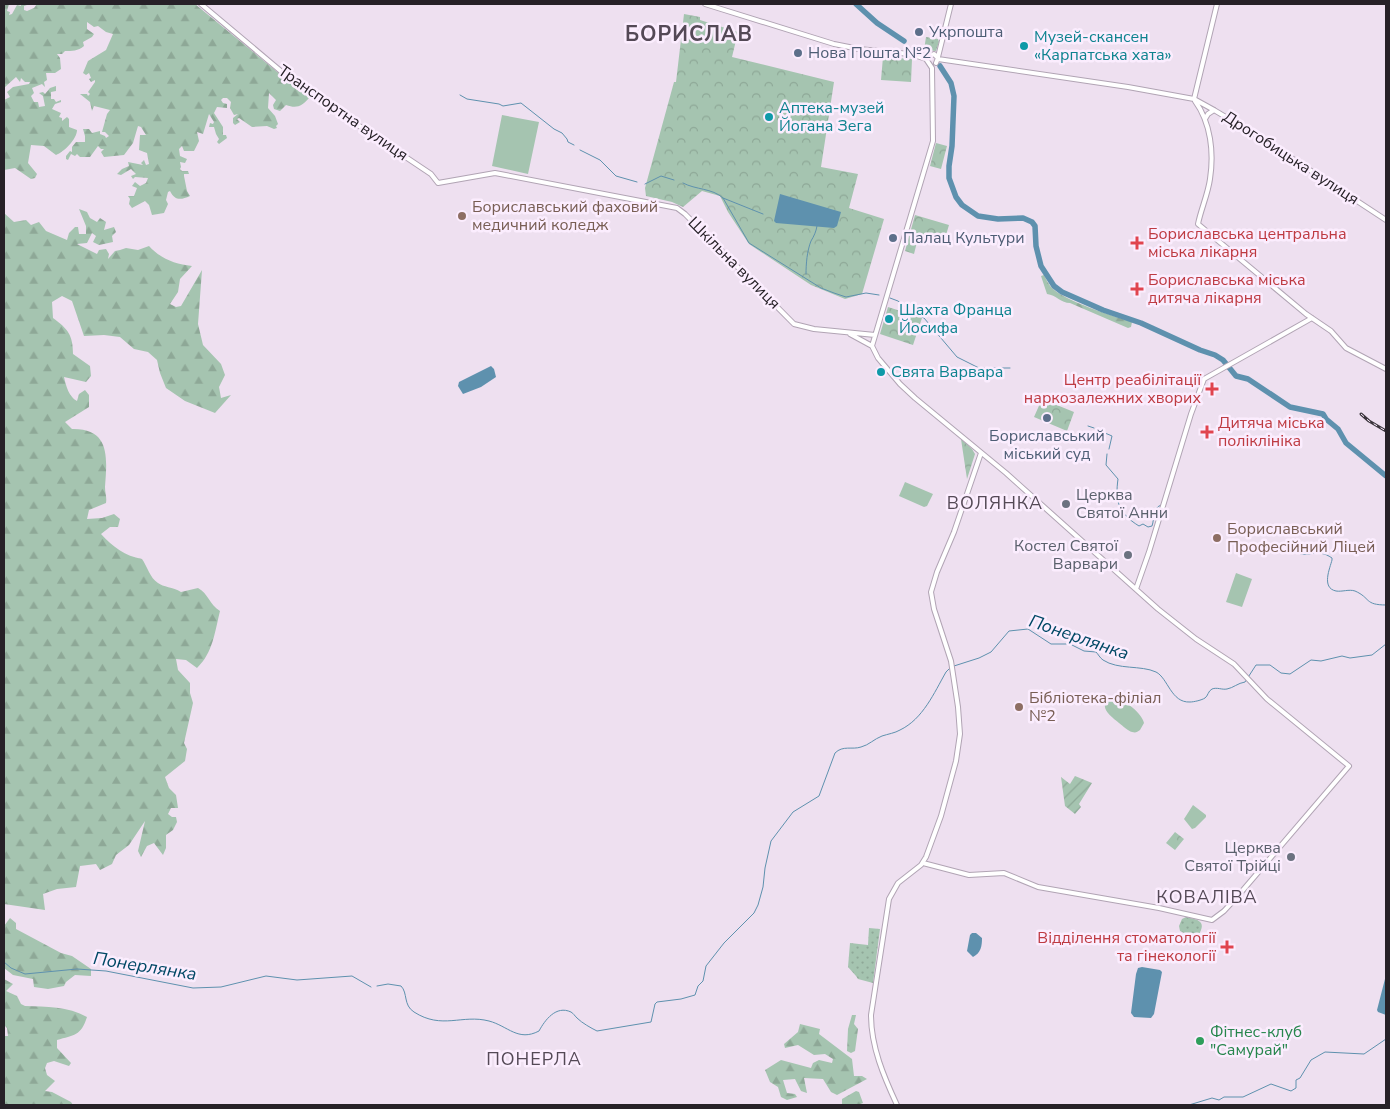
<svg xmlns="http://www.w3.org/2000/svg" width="1390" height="1109" font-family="'Nunito Sans',sans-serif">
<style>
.grass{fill:url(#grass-dots)}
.forest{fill:url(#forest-firs)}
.park{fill:url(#park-crowns)}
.garden{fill:url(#garden-furrows)}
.pitch{fill:#a5c4b0}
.water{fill:#5e91ae}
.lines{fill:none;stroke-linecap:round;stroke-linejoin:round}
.stream{stroke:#5e91ae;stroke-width:1}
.river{stroke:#5e91ae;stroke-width:5.5}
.secondary-casing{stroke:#b1a4b4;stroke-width:6}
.secondary{stroke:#fff;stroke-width:4}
.rail-casing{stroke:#3b353c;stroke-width:3}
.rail{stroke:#fbedfe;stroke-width:1;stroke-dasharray:4;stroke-linecap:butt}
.service-dot{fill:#5c6f8a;stroke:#fbedfe;stroke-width:2}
.culture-dot{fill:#0f9aa8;stroke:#fbedfe;stroke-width:2}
.education-dot{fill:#8d6e63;stroke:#fbedfe;stroke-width:2}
.health-dot{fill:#e0444e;stroke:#fbedfe;stroke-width:2}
.worship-dot{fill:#6b7280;stroke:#fbedfe;stroke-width:2}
.leisure-dot{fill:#2e9e5b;stroke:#fbedfe;stroke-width:2}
.labels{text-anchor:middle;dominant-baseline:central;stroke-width:5;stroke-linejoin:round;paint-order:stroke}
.service-label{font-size:16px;fill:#4e5e75;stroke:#fbedfe;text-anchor:start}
.culture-label{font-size:16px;fill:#0d838f;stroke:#fbedfe;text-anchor:start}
.street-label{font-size:16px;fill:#262127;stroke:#fbedfe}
.education-label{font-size:16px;fill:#785e54;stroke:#fbedfe;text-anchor:start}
.health-label{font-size:16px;fill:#be3a42;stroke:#fbedfe;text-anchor:start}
.worship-label{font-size:16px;fill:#5b616d;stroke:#fbedfe;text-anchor:end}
.leisure-label{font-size:16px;fill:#27864d;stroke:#fbedfe;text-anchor:start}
.neighbourhood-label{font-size:18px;letter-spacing:1px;fill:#544956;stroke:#fbedfe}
.water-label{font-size:18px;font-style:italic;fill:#004865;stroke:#fbedfe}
.district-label{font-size:21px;font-weight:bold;letter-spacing:1px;fill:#544956;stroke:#fbedfe}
</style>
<defs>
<pattern id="grass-dots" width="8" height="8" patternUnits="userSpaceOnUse" patternTransform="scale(1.25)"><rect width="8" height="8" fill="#a5c4b0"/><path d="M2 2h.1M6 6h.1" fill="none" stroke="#8ea897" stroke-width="1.8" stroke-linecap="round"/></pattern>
<pattern id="forest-firs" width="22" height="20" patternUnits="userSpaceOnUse" patternTransform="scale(1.25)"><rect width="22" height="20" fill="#a5c4b0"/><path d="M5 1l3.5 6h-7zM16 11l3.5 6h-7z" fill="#8ea897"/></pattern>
<pattern id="park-crowns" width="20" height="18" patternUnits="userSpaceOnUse" patternTransform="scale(1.25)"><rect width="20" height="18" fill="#a5c4b0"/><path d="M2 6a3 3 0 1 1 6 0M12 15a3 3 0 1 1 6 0" fill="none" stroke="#8ea897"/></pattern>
<pattern id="garden-furrows" width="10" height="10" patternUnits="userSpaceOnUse" patternTransform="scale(1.25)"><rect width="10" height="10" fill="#a5c4b0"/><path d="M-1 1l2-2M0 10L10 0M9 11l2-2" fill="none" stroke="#8ea897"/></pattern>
</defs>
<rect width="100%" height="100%" fill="#eee0f0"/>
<!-- grass -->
<path class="grass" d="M926,37L938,39L939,42L936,51L924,50Z
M1186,917C1199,920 1207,921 1198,936L1192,937L1180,931L1179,926L1182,919Z
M869,928L880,929L873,983L858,979L856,976L848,967L850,943L868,945Z"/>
<!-- forest -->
<path class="forest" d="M4,4H9L7,11L10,12L9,15L12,14L17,5L21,6V4L27,5L24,6V10L27,11L34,8L37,4H195L309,98C302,106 297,109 286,105L280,111L274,109L273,105L276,100L269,93L268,108L275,116L278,124L276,126L277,128L274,129L267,126L252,127L239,118L237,119L240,122L235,125L233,123V118L238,114L234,115L230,108L231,102L227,98H223L221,100L223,103L227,104V108L217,107L214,113L223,127V135H226L227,138L219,144L217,142L219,139L216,134L214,127H209L210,123L213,124L214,122L209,114L203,134L197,132L199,141L194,151H184L182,146L179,149L180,156L187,159L185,163L180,162L181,167L180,169L182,171H188L189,174H184V176L187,191L190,196C181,200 175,201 170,191L168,192L166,200L168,204L164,213L152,215L149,205L145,201L132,208L129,204L130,199L128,196H134L137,188L132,186L135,182L140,186L146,183L148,178L135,177L133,179L131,176L136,174L131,169L121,175L117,174L122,169L129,166L128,162L143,165L141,163L144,160L146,165L149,164L147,153L139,150L140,135H146L141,127L138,126L133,143L124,155L104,157L101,152L104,149H101L98,146L90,157H80L77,154L75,156L71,154L68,160L66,159V156L70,151L72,152V147L76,142H85V136L83,129H89L92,133L100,131V134L105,136L106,138L109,136L105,132H102L107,114L110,110L94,106L92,111L90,102L80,94H87L88,96L90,94L88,92L95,82V80L91,82L89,79L91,78L89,73L86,75L83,73L88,61L106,50L113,34L106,32L98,26L94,27L87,22V29L94,34L92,37L83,42L84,46C78,51 72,51 65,51L62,54H57L60,58L61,69L55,73H46L47,80L44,82L45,87L42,84L32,88L34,93L31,96L34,102H38L39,107L45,106L43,96L39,93L43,92L45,94L50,88L56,86V91L51,92V99H54L56,102L61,100V102L55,104L52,109L61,113L59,117L62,118V121L67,117L69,119V127L77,130C77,139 64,152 56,155L44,146L31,145L28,163L37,174L35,178L31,179L15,168L4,170V100L10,97L7,92L13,87L29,84L30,82H25L21,78L20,82L16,77L4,88Z
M79,209L87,212L90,218L97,222L100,218L106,222L104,230L114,227L116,232L112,236L113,242L99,245L93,242L96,236L92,233L87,243L77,244L97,254L99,250L106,249L109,254L108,259L115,251L120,250L126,248L138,250L149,246C161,259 175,264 192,266L180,279L178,292L170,304L176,307L181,306L202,270L198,324L203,345L221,364L225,375L219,387L221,398L231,395L215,413L185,401L166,388L160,373L157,360L148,352L134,349L120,337L104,335L84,336L72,301L62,296L52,302L53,318C68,329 73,335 73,354L90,366L91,376L86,382L64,377C66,386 69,397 77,401L79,394L85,390L89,395V407L65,422L72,429C111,428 107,459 105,487C105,493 107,497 106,503L89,510L87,519L102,518L114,514L120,519L118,527H110L101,534C113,547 125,556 142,559C147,566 150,578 158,583C163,587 173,587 181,592L198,588C208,593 209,604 220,611C215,631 213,653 197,668L186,660L176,659L178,670L190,683V693L193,703L184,743L187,749L185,761L165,777L169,788L176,795L178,808H171L168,814L172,817H176L177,822L173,830L166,835V848L163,855L154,843L147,846L141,857L138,851L145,821L129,845L116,855L112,864L100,870L96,864L80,866L76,887L57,889L43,894L45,910L4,904V213L14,222L26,220L31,225L39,222L46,231L67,240L69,233L75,227H78L79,234H86V226Z
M1044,275C1046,279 1049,285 1052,288C1065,301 1113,316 1132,322L1131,327L1128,328L1070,303C1061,303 1056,295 1047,294L1041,276Z
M10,918L16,923V929L61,953L72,956L91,969V976L75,975L66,982L64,986L48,989L34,987L33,979L13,975L4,968V926Z
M4,979L13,984L6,991L17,996L21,1004L25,1006C46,1007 68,1006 87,1017C81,1036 74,1035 57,1040V1048L71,1063L69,1066L54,1061L47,1063L45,1068L47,1075L55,1081L45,1091L52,1092L71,1102L73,1105H4V1036H8L7,1028L4,1025Z
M852,1015H856L854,1024L858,1029L855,1051L851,1053L847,1051L848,1029Z
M800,1024L820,1029L819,1034L852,1059L854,1076H862L867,1079L837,1095L831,1092L823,1079L804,1078L807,1093L801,1091L795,1079L783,1080L787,1093L795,1094L797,1097L787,1100L781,1097L778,1087L770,1082L765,1070L781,1060L811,1068L813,1063L819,1060L832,1063L833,1059L825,1054L814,1055L798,1045L785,1048L784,1044L798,1032Z
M856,1091L859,1092L863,1103L858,1105H842V1099Z"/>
<!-- park -->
<path class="park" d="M684,14L700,17V20L738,32L732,57L834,82L821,167L858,174L849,208L884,219L862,294L845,299L811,285L749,244L728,212L720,196L702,191L683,207L672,202L646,196L645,188L674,82H676Z
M883,57L912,59L911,82L881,80Z
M936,143L947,146L941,169L930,166Z
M915,215L949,225L943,245L918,238L914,254L905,251Z
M888,307L922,318L913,345L880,334Z
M1042,399L1074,412L1067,431L1034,417Z
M961,439L972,449L975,454L967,479Z
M1175,832L1184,839L1175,850L1166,843Z"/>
<!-- garden -->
<path class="garden" d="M1075,776L1092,783L1079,804L1081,807L1075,814L1065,806L1061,777L1070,784Z"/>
<!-- pitch -->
<path class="pitch" d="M502,115L539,122L528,174L492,166Z
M905,482L933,494L927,506L924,507L899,496Z
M1236,573L1252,579L1242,607L1226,602Z
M1114,698C1125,700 1142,713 1144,723L1140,730C1137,732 1136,733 1132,732C1128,731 1123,726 1119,723C1110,716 1095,704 1114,698Z
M1193,805L1206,815V817L1195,828L1192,829L1184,819Z"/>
<!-- water -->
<path class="water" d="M780,194L841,212L837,226L834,228L776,223L774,221Z
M491,366L494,369L496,377L481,387L463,394L458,386L459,382Z
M972,933H976L982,938C982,946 981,953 973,957L967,951L970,935Z
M1142,967L1160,970L1162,972L1154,1014L1151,1018L1134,1017L1131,1013L1136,974L1138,968Z
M1386,975V1015L1378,1012L1377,1010Z"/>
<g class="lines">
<!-- stream -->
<path class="stream" d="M460,95L467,99L499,104L503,106L521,103L554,129L562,133L567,139L568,142L574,145
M580,150L600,160L616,176L637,182
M683,183C696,190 712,188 723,198L763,214
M645,184L661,176L674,180
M723,198L749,243L821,288L834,293L846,297L866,293L879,295
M806,274C806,264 807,251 811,241C814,236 816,232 817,226
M890,298L898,301L913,313L924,318L957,357L979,368H1010
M1088,426L1094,428
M1098,430L1112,436L1109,449
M1107,454L1106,465L1118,479C1115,501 1118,513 1139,526L1143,524L1148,527L1152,526C1155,518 1151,509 1161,505
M1296,552C1309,559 1316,547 1332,558V560C1330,568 1321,588 1336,591C1342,592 1349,589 1355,591C1371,598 1364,605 1386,605
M954,666L979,658L991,652L1009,631L1028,629L1051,644H1070L1084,651L1096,652C1098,654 1100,658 1103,660C1118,670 1141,665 1156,672C1168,678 1171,703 1190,702C1194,702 1202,700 1205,698C1208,696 1208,691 1212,689C1217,687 1222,690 1227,689C1233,688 1238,683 1245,682L1256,665H1270L1281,673L1290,674L1311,660L1321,661L1342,656L1350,658L1372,655L1386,644
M4,962L11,968L25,974L77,969L106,971L193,988L221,987L266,976L297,980L352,976L371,987
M377,986L388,984L401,986C408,993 403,1005 414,1012C442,1030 462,1014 489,1021C508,1026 518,1042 539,1031C545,1020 556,1005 571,1012C574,1014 574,1015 577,1018C582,1023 591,1028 597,1031L651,1022L655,1004L657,1002L681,999L695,995L698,986L703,981L706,966L724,943L754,913L758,905L763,887L765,868L771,841L793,812L819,796L835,753C843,745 852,750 861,747C869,745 874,739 882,736C888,734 895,733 900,730C923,719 934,693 946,672L950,668
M1189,1105L1212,1098L1219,1100L1224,1097H1243L1271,1084L1291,1091L1296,1088V1080L1300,1078L1311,1060L1325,1052L1364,1054L1386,1039"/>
<!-- river -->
<path class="river" d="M856,4L877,23L904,41
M940,66L951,83L954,96L952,146L949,166V178L956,197L962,205L978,216L998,219L1023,218L1032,222L1035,226L1036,246L1041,266L1054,286L1062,292L1103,310L1141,323L1200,350L1215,355L1223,360L1236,376L1248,379L1290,407L1323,414L1326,419L1338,429L1346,443L1386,476"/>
<!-- secondary casing -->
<g class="secondary-casing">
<path id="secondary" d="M201,4L295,83L431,174L438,183L495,173L677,208L685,214L794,324L814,329L875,335
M705,4L834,44L859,49L930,56L934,54L938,58L936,63
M938,57L951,4
M938,59L1128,87L1194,99L1214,110L1261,138L1386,220
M1194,99L1217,4
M1195,101C1211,123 1214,153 1210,179C1208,194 1201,209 1198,224L1306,314L1331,331L1346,348L1386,369
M1205,119L1208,114L1214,110
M850,334L872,346
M872,346L878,358L900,384L915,398L1006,473L1158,609L1196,639L1234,664L1267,699L1349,766L1237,897L1224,911L1212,920L1159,908L1038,887L1004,873L969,875L923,863
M872,346L933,141L932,68L926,59L914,55
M1136,589L1149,552L1191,414L1204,379L1312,318
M897,1105C884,1077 871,1047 871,1015L889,899L898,883L921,865L926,857L941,816L956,761L960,734L958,707L951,661L934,609L931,592L937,572L954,532L981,453"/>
</g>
<!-- secondary -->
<use href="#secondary" class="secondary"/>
<!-- rail casing -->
<g class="rail-casing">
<path id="rail" d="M1361,414L1369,421L1386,431"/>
</g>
<!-- rail -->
<use href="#rail" class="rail"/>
</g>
<!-- markers -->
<g class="service-dot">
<circle cx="919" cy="32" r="5"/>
<circle cx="798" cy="53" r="5"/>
<circle cx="893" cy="238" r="5"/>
<circle cx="1047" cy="418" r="5"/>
</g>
<g class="culture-dot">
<circle cx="1024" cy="46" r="5"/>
<circle cx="769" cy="117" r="5"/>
<circle cx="889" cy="319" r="5"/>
<circle cx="881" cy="372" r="5"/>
</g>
<g class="education-dot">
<circle cx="462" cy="216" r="5"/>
<circle cx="1217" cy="538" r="5"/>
<circle cx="1019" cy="707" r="5"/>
</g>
<g class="health-dot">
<path d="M1134.5 235.5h5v5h5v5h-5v5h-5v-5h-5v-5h5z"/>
<path d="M1134.5 281.5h5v5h5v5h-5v5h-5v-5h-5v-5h5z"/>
<path d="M1209.5 381.5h5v5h5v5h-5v5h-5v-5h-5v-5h5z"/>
<path d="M1204.5 424.5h5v5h5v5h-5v5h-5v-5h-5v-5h5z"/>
<path d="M1224.5 939.5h5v5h5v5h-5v5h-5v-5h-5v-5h5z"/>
</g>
<g class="worship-dot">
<circle cx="1066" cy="504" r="5"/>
<circle cx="1128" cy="555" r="5"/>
<circle cx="1291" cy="857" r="5"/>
</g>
<circle class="leisure-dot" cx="1200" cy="1041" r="5"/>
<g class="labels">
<!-- service labels -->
<g class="service-label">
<text x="929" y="32">Укрпошта</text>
<text x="808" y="53">Нова Пошта №2</text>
<text x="903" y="238">Палац Культури</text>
<text x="1047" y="436" text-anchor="middle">Бориславський<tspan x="1047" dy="18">міський суд</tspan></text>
</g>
<!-- culture labels -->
<g class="culture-label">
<text x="1034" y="37">Музей-скансен<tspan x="1034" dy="18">«Карпатська хата»</tspan></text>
<text x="779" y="108">Аптека-музей<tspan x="779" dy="18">Йогана Зега</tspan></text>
<text x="899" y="310">Шахта Франца<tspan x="899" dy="18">Йосифа</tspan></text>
<text x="891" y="372">Свята Варвара</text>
</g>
<!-- street labels -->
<g class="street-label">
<text transform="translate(343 113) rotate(35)">Транспортна вулиця</text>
<text transform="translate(1291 158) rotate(33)">Дрогобицька вулиця</text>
<text transform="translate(734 263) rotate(45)">Шкільна вулиця</text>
</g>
<!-- education labels -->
<g class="education-label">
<text x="472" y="207">Бориславський фаховий<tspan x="472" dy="18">медичний коледж</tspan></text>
<text x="1227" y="529">Бориславський<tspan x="1227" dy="18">Професійний Ліцей</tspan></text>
<text x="1029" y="698">Бібліотека-філіал<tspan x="1029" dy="18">№2</tspan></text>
</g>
<!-- health labels -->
<g class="health-label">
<text x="1148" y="234">Бориславська центральна<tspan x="1148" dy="18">міська лікарня</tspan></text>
<text x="1148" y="280">Бориславська міська<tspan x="1148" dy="18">дитяча лікарня</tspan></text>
<text x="1201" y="380" text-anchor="end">Центр реабілітації<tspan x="1201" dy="18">наркозалежних хворих</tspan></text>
<text x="1218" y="423">Дитяча міська<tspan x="1218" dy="18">поліклініка</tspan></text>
<text x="1216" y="938" text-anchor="end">Відділення стоматології<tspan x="1216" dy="18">та гінекології</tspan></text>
</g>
<!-- worship labels -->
<g class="worship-label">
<text x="1076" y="495" text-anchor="start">Церква<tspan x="1076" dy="18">Святої Анни</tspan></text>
<text x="1118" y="546">Костел Святої<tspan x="1118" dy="18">Варвари</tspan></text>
<text x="1281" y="848">Церква<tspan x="1281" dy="18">Святої Трійці</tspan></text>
</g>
<!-- leisure labels -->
<g class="leisure-label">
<text x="1210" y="1032">Фітнес-клуб<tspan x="1210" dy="18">"Самурай"</tspan></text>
</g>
<!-- neighbourhood labels -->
<g class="neighbourhood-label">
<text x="995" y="503">ВОЛЯНКА</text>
<text x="1207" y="897">КОВАЛІВА</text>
<text x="534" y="1059">ПОНЕРЛА</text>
</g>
<!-- water labels -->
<g class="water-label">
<text transform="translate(1079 637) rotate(19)">Понерлянка</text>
<text transform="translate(145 966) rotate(9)">Понерлянка</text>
</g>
<!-- district labels -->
<g class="district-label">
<text x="689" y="34">БОРИСЛАВ</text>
</g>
</g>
<!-- border -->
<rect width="1390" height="1109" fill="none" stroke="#262127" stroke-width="10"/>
</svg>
